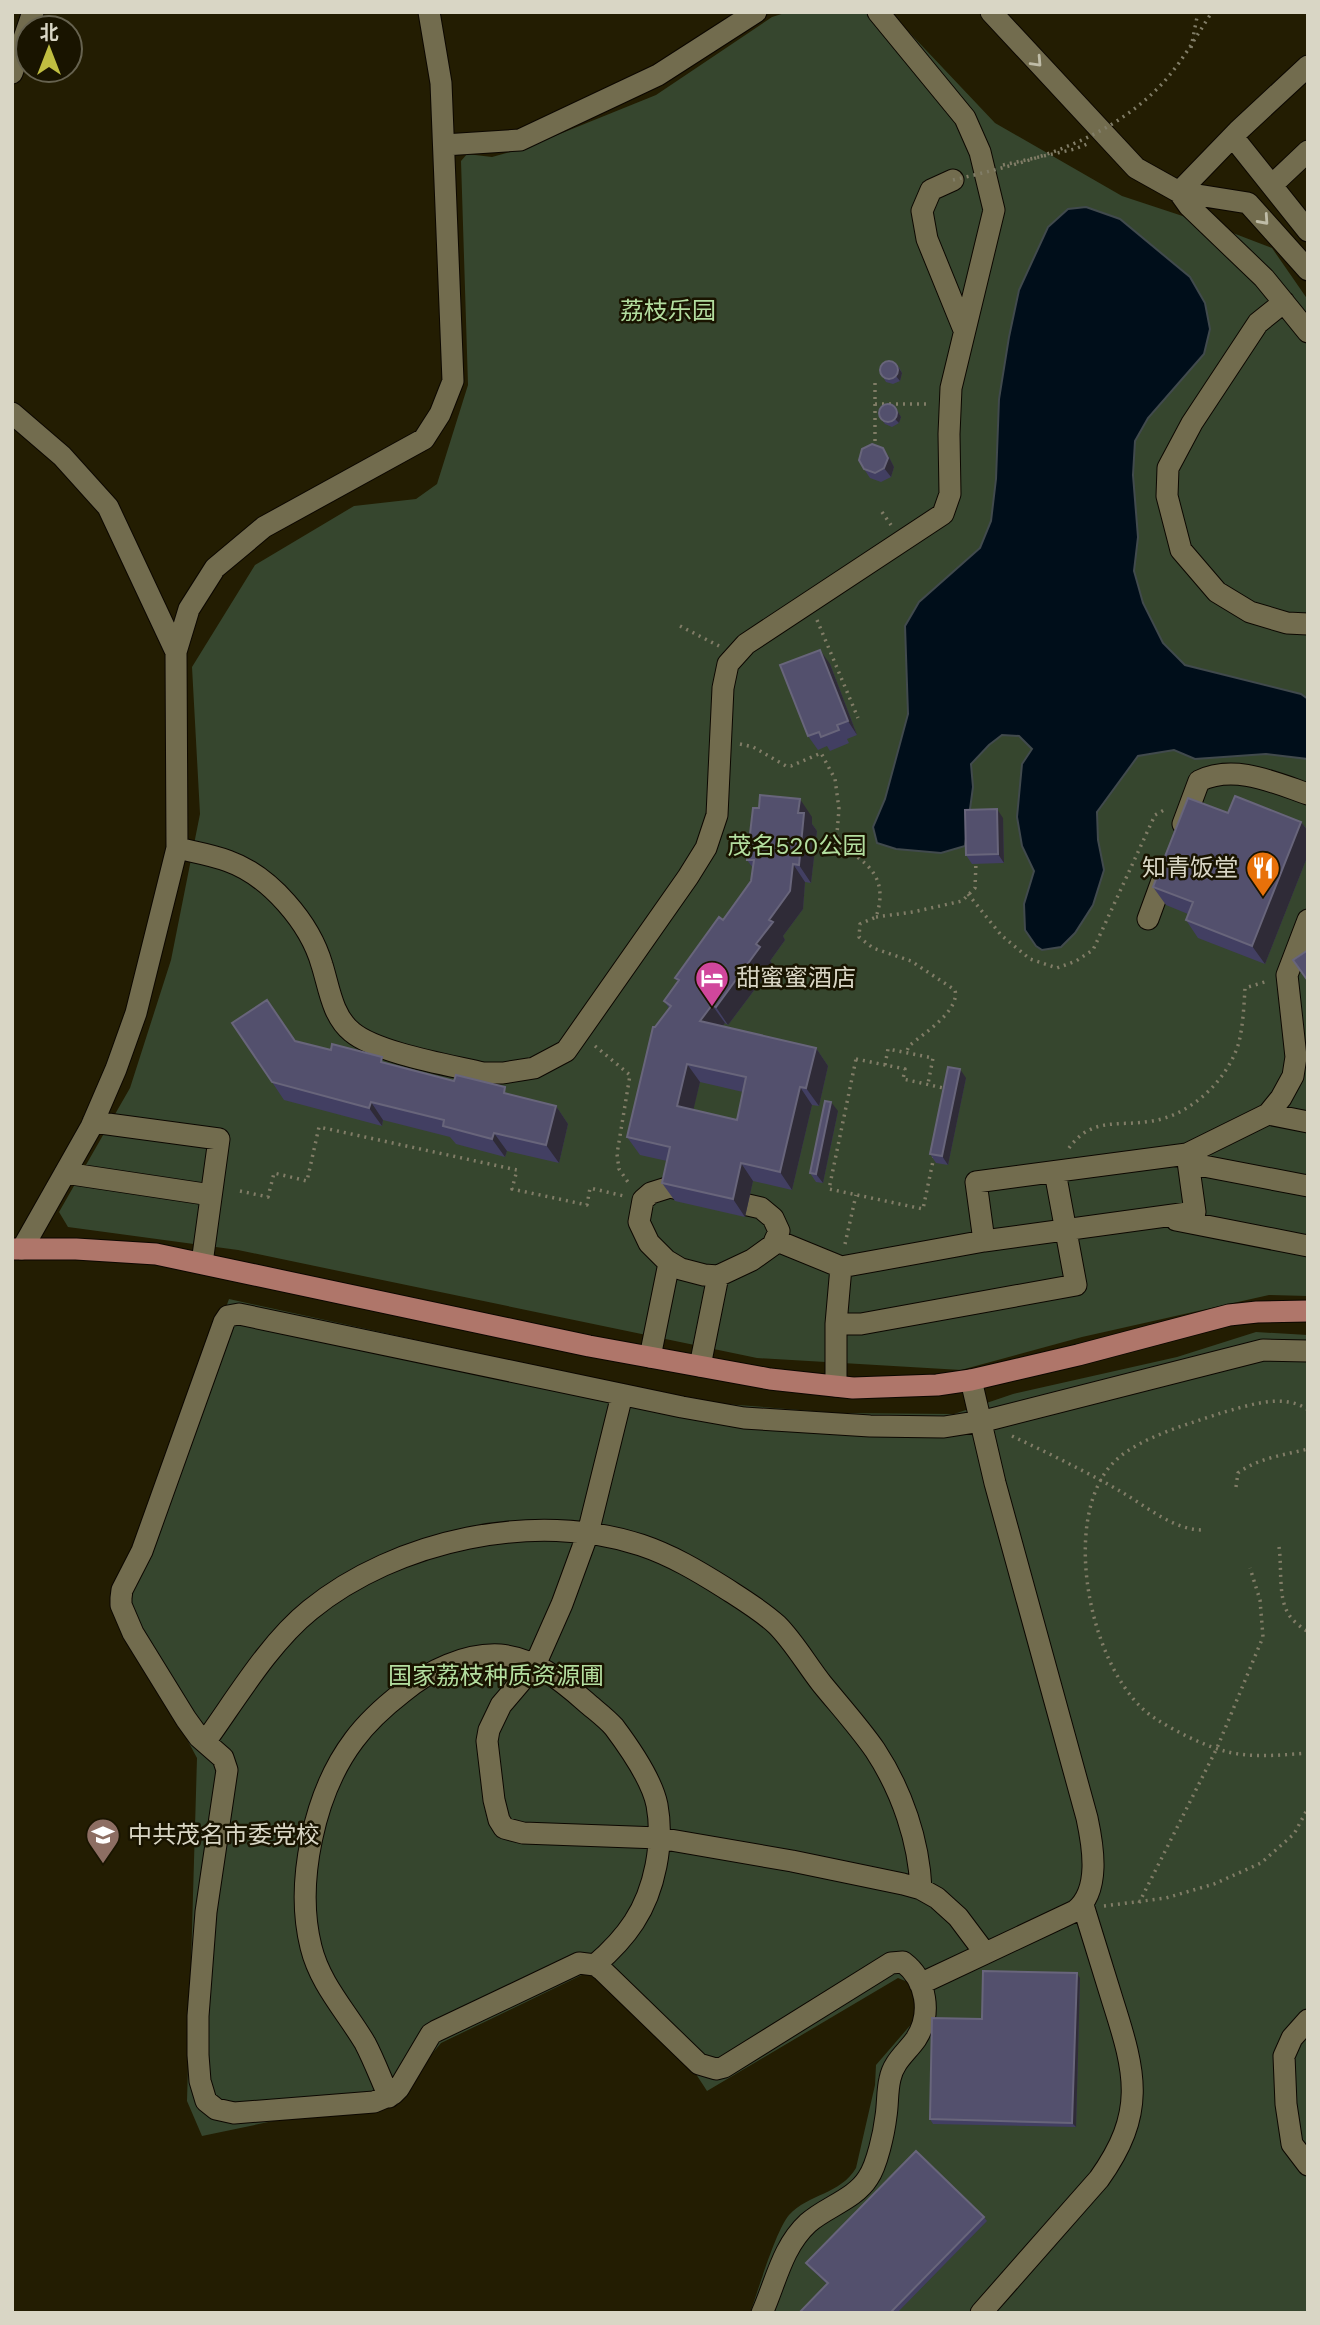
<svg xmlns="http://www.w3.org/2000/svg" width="1320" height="2325" font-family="'Work Sans','Noto Sans SC',sans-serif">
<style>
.green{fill:#36462e}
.water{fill:#000e1a;stroke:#414a4d;stroke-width:2}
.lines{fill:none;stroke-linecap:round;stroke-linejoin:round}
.minor-casing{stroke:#0c0700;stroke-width:23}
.major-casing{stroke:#0c0700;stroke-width:23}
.path{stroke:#817d67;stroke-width:3.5;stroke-dasharray:2 5;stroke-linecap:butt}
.minor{stroke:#726c4e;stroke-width:21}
.major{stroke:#af766a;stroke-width:21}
.path-bridge{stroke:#817d67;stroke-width:3.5;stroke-dasharray:2 5;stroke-linecap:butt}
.wall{fill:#423f62;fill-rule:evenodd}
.shaded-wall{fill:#2f2b37}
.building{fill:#53506d;stroke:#68657b;stroke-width:2;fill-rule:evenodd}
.oneway{stroke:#bfbca7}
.labels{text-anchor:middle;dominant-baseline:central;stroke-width:5;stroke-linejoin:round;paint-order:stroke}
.park-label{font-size:24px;fill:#b3de9f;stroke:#191400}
.poi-label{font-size:24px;fill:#d9d6c5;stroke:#191400;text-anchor:start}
</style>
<rect width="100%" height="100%" fill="#231d02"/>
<!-- green -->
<path class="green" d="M788,12H890L995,123L1122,196L1225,230L1272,248L1308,300V1296L1269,1295L1082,1337L961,1370L757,1358L238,1250L68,1227L59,1212L130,1088L171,960L200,814L192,667L255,565L354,506L416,499L437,484L468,385L461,161L467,154L492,157L525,148L656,95L772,17Z
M229,1299L596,1379L725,1404L838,1413L954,1414L1013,1394L1177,1357L1256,1332L1308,1335V2313H750C758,2291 776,2230 789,2215C808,2194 841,2194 856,2168L875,2085L876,2065L920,2014L915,1985L898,1978L707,2091L696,2074L588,1972L441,2043L390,2105L302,2115L202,2136L187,2101L197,1758L111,1597L133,1559Z"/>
<!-- water -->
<path class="water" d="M1086,207L1120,219L1190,277L1205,303L1210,329L1204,354L1148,418L1135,441L1133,475L1138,537L1134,571L1143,603L1163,643L1185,665L1301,694L1308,699V759L1266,754L1195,759L1174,750L1138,756L1097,812L1098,840L1104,870L1093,905L1075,933L1061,947L1042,950L1036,946L1025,930L1024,904L1034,871L1022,846L1017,817L1022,764L1032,749L1019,736L1002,735L989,745L971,764L973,787L965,846L941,853L896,849L877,843L873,827L885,799L908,714L905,626L919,602L980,548L991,521L996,479L999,399L1009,337L1019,290L1048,227L1068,209Z"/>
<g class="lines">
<!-- minor casing -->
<g class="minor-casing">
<path id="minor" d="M991,12L1136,168L1179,192L1248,203L1308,270
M12,73L33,12
M1233,137L1308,231
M444,145L520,140L658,75L756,12
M953,180L931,190L922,211L927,239L964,330
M1272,185L1308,151
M1179,192L1189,206L1264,278L1308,332
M1179,192L1238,131L1308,66
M1284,302L1258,323L1192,423L1168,468L1167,496L1181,550L1217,592L1250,612L1287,623L1308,624
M12,413L62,456L108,507L176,652
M1183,824L1199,781C1234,764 1273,782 1308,794
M177,848C194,852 212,855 228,861C270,876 310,923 322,965C329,987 332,1016 352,1032C377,1053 449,1065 483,1073H503L534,1068L566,1051L688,877L706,848L717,815L723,688L728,664L746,644L943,514L950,494L949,434L951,388L994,210L980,152L965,118L878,12
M1148,919L1167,867
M1268,1114L1308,1122
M93,1122L219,1139L202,1263
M1188,1163L1308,1186
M65,1173L211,1195
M670,1187L761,1208L773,1218L779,1231L773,1245L752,1260L718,1276L704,1275L681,1269L666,1260L649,1243L639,1222L643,1200L651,1193Z
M1176,1220L1308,1246
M775,1240L841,1267
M984,1241L976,1182L1187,1154L1268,1114L1281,1098L1293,1076L1296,1057L1287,975L1308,920
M22,1249L91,1127L116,1069L136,1013L177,848L176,652L189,609L215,568L264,527L424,439L440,414L453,381L441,83L429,12
M836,1324H861L1076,1285L1055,1172
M650,1357L668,1268
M700,1366L718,1276
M836,1386V1324L841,1267L984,1241L1195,1212L1187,1154
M622,1395L588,1533L562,1604L535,1665L501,1705L489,1730L487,1741L494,1800L499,1820L504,1828L523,1833L659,1838L792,1861L903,1884L921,1889L937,1898L958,1917L985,1953
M205,1742C236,1699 269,1643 310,1610C396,1540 535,1510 641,1545C671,1555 698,1571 725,1588C742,1599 762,1611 777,1625C794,1642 807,1665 822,1684C840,1706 859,1727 875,1750C902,1791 919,1841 921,1889
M920,1984L1075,1911C1101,1891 1093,1846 1087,1818L995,1483L971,1380
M1308,2020L1292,2038L1284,2056L1286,2104L1292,2144L1308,2165
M389,2097C381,2079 374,2060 365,2043C346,2011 320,1984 311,1947C295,1883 314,1793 354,1740C368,1721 385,1706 403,1692C428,1671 466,1653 500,1655C534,1658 561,1680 586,1702C595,1710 606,1718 614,1727C629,1747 652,1780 657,1805C664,1843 655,1890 634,1922C623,1939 610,1952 595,1965
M762,2313C776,2282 782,2247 808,2223C826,2207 855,2199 868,2178C877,2165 884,2133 886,2116C888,2104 887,2091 890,2079C893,2062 907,2052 916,2039C932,2014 927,1980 903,1962L891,1963L724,2067L716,2069L699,2064L602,1970L595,1965L579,1963L436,2031L431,2034L399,2088L393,2094L374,2102L234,2113L216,2109L206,2101L200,2081L198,2055V2016L206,1912L227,1770L223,1758L199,1737L186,1719L133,1633L121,1605V1598L122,1590L142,1551L224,1322L228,1316L239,1314L682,1407L744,1418L870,1426L944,1427L988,1420L1263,1350L1308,1351
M981,2313L1099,2179C1146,2113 1136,2074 1113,2002C1103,1970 1093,1937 1083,1905"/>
</g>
<!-- major casing -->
<g class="major-casing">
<path id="major" d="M12,1249H76L156,1254L589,1346L770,1379L853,1388L937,1385L971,1380L1078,1355L1229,1315L1257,1312L1308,1311"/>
</g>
<!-- path -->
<path class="path" d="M1191,48L1198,12
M1003,165L1075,149L1087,144
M875,404H929
M875,441V378
M882,512L891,525
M817,620L858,718
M680,626L719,646
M740,744L753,747L786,766H791L821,753L835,779L839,809L836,845C869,861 889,879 876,917L860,924L859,937L873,948L911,961L955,990C960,1011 924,1033 909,1046L906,1053
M968,894L1001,935L1030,959L1057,968L1076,961L1093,950L1155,815L1166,809
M876,917L913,912L962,901L975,888L976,862
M595,1046L630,1075L617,1154L619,1169L630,1185
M856,1059L905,1069L903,1079L948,1089L923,1209L829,1189Z
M885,1065L888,1049L933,1058L928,1084
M1069,1148C1092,1116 1119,1127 1152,1121C1191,1115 1228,1080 1239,1042C1243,1025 1244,1006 1245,988L1268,981
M240,1191L268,1197L274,1173L307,1181L319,1127L517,1170L512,1189L587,1205L590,1188L624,1196
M845,1244L856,1195
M1308,1410C1284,1392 1247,1406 1221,1413C1189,1424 1140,1437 1115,1461C1057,1517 1091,1679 1156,1719C1177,1732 1204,1746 1228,1752C1253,1758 1283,1755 1308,1753
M1012,1436C1048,1453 1085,1471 1120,1491C1146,1506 1173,1530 1203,1530
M1236,1487L1238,1473C1258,1458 1284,1455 1308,1449
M1279,1547C1282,1566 1278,1597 1288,1613C1292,1621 1301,1627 1308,1632
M1139,1903L1217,1748L1263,1637L1260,1600L1250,1568
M1104,1906L1166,1898L1214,1884L1261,1863L1294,1834L1308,1808"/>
<!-- minor -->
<use href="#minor" class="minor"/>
<!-- major -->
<use href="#major" class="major"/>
<!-- path-bridge -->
<path class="path-bridge" d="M953,180C1026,163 1105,143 1160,86C1181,64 1195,38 1212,12"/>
</g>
<!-- wall -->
<path class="wall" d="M899,367L902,373L900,381L893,384L886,382L883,377Z
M893,404L901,417L899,423L892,427L885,424L882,420Z
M889,457L894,467L891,477L881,482L870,478L864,469Z
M830,664L857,735L847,739L849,743L830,751L827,746L818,750L808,736Z
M1228,813L1301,822L1308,831V855L1265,964L1198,938L1186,920L1188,914L1166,905L1153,887Z
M812,817V824L817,831L811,883L805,882L803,909L783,936L785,940L770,961L773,965L728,1025L725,1023L722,1026L816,1048L828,1066L819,1106L812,1105L792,1190L753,1181L745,1217L675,1201L662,1183L667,1161L640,1155L627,1137L655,1027L669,1008L664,1001L678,982L675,978L723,920L751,881L753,868L747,860ZM700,1082L743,1092L737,1120L693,1110Z
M1003,818L1004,863L972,864L966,855Z
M296,1042L556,1106L568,1124L559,1163L507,1151L505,1157L456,1144L450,1137L383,1120L382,1126L284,1100L272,1082Z
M966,1078L948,1165L936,1163L930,1154Z
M838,1111L823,1183L816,1182L810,1173Z
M1080,1978L1076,2127L933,2124L930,2119L982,2019Z
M984,2217L987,2221L897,2313H799L827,2284L809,2267L806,2263Z"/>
<!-- shaded-wall -->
<path class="shaded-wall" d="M895,362L902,373L900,381L896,376Z
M898,412L901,417L899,423L895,419Z
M883,448L889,457L894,467L891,477L884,468Z
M820,650L830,664L857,735L848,721Z
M800,799L812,817V824L817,831L811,883L799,865L798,813Z
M997,809L1003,818L1004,863L998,854Z
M1301,822L1308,831V855L1265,964L1252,946Z
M793,864L805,882L803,909L783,936L785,940L770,961L773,965L728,1025L716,1007L756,944Z
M712,1005L725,1023L713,1039L700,1021Z
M816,1048L828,1066L819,1106L806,1088Z
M687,1064L700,1082L690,1124L677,1106Z
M960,1069L966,1078L948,1165L942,1156Z
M800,1087L812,1105L792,1190L780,1172Z
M371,1102L383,1120L382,1126L369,1108Z
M831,1102L838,1111L823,1183L816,1174Z
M556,1106L568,1124L559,1163L546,1145Z
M494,1133L507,1151L505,1157L492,1139Z
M741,1163L753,1181L745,1217L733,1199Z
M1077,1973L1080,1978L1076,2127L1072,2123Z"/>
<!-- building -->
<path class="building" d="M880 370a9 9 0 1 1 18 0a9 9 0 1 1-18 0Z
M879 413a9 9 0 1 1 18 0a9 9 0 1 1-18 0Z
M872,444L883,448L888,458L884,468L875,473L864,469L859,460L862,449Z
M820,650L848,721L837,725L839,730L821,737L819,732L808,736L780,665Z
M760,795L800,799L798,813H804L799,865L793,864L790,891L769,920L773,922L756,944L760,947L716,1007L712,1005L700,1021L816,1048L806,1088L800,1087L780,1172L741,1163L733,1199L662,1183L670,1147L627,1137L653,1027H655L671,1006L664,1001L679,980L675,978L719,917L723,920L751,881L754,860H747L753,808H759ZM687,1064L746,1077L737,1120L677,1106Z
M1235,796L1301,822L1252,946L1186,920L1193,902L1153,887L1188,798L1228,813Z
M997,809L998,854L966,855L965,810Z
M1308,950V981L1293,960Z
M267,1000L295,1041L331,1050L332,1044L382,1057L381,1062L454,1081L456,1075L505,1087L504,1093L556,1106L546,1145L494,1133L492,1139L443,1126L444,1120L371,1102L369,1108L272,1082L232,1023Z
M948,1067L960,1069L942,1156L930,1154Z
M825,1101L831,1102L816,1174L810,1173Z
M983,1971L1077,1973L1072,2123L930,2119L932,2018L982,2019Z
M916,2151L984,2217L890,2313H799L828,2283L806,2263Z"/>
<!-- one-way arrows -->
<defs><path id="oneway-chevron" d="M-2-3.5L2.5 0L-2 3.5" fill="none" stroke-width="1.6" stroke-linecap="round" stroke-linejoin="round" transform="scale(1.75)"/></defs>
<g class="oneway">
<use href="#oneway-chevron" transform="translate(1037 62) rotate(47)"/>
<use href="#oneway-chevron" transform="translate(1264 220) rotate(48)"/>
</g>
<!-- icons -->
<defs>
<g id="restaurant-pin" transform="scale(1.75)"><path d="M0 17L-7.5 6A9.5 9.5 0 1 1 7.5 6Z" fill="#e8710a" stroke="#191400"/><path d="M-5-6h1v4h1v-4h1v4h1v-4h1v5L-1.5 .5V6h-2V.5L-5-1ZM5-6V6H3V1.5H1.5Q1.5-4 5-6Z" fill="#fff"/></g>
<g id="hotel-pin" transform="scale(1.75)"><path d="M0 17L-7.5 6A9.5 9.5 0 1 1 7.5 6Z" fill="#d1479c" stroke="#191400"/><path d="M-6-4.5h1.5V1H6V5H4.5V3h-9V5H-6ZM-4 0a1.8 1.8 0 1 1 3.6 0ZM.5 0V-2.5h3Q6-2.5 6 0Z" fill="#fff"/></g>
<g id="university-pin" transform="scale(1.75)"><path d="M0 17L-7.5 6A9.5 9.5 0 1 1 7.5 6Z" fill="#8d6e63" stroke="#191400"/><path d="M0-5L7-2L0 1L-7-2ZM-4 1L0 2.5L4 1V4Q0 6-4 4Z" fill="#fff"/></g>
</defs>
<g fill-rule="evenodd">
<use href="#restaurant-pin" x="1263" y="868"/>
<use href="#hotel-pin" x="712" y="978"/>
<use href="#university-pin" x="103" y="1835"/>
</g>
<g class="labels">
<!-- park labels -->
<g class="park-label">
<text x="668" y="311">荔枝乐园</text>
<text x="797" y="846">茂名520公园</text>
<text x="496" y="1676">国家荔枝种质资源圃</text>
</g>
<!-- poi labels -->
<g class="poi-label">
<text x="1238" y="868" text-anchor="end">知青饭堂</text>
<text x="736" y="978">甜蜜蜜酒店</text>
<text x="128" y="1835">中共茂名市委党校</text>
</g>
</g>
<!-- border -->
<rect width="1320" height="2325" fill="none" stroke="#d9d6c5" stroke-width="28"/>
<!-- north arrow -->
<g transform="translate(49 49)"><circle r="33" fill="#191400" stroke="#66624f" stroke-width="2"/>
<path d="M0-5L12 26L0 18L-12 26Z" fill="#c0be41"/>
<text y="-10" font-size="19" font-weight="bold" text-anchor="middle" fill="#d9d6c5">北</text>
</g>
</svg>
